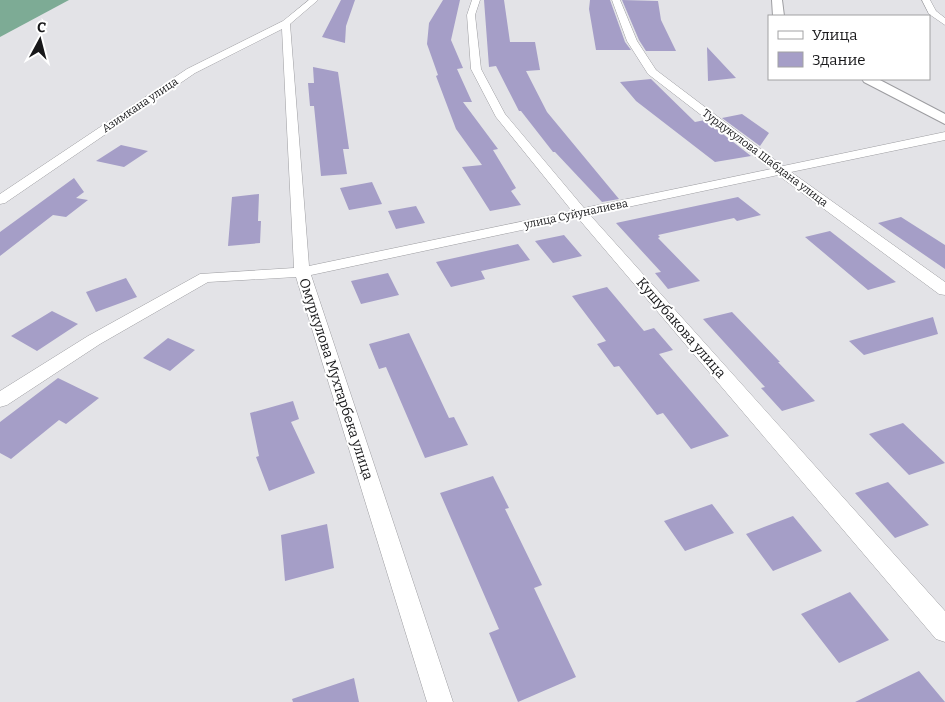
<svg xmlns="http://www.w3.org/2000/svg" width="945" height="702" font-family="Bitter,serif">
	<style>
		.forest { fill: #7dab95 }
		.building { fill: #a59ec7 }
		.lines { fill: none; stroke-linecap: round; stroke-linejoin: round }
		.minor-casing { stroke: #9d9da1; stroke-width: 1 }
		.tertiary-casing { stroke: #9d9da1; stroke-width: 2 }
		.minor { fill: #fff; fill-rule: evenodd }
		.tertiary { fill: #fff; fill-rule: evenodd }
		.labels { text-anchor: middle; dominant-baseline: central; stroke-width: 4; stroke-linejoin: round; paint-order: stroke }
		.far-street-label { font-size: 11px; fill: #171719; stroke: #fff }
		.street-label { font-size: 14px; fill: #171719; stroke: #fff }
	</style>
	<rect width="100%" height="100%" fill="#e3e3e7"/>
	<path class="forest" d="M0,0h69l-69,37z"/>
	<path class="building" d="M341,0h14l-9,26 -1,17 -23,-6z
		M443,0h17l-9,40 12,28 -6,1 15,33h-9l35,47 -5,1 23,38 -5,3 10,14 -31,6 -28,-44 20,-2 -26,-36 -20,-53 2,-1 -11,-31 2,-21z
		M484,0h20l6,42h25l5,28 -14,1 21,41 72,87 -17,3 -47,-50h-2l-32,-41h-2l-23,-45 -7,1z
		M590,0h20l15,42 6,8h-35l-7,-41z
		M622,0l36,1 3,19 15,31h-30l-7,-11z
		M707,47l29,31 -28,3z
		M313,67l25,5 11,77h-6l4,25 -26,2 -7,-70h-4l-2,-23h6z
		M651,79l44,43 10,-2 46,36 -36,6 -79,-61 -16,-19z
		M742,114l27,19 -9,13 -38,-28z
		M121,145l27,6 -24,16 -28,-6z
		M74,178l10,14 -8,6 12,2 -22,17 -13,-2 -53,41v-24z
		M372,182l10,22 -33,6 -9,-22z
		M259,194l-1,27h3l-1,22 -32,3 4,-49z
		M738,197l23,18 -24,6 -3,-3 -76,17 2,2 -2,1 42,43 -32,8 -13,-16 6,-1 -45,-49z
		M416,206l9,17 -29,6 -8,-18z
		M901,217l44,28v24l-67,-46z
		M830,231l41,32 25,19 -28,8 -63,-53z
		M564,235l18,21 -29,7 -18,-22z
		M518,244l12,16 -49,11 4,8 -34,8 -15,-25z
		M388,273l11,22 -38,9 -10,-23z
		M126,278l11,19 -41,15 -10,-20z
		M607,287l37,44 10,-3 19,22 -14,4 70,82 -38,13 -28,-36 -6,2 -38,-49 -5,1 -17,-23 9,-3 -34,-45z
		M52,311l26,13 -41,27 -26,-15z
		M732,312l48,50h-2l37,39 -33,10 -21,-23 4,-1 -62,-68z
		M933,317l5,17 -74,21 -15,-14z
		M409,333l40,85 5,-1 14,28 -43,13 -39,-91 -7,2 -10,-25z
		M168,338l27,12 -25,21 -27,-13z
		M58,378l41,20 -33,26 -7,-4 -48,39 -11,-6v-31z
		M293,401l6,18 -8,3 24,51 -46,18 -13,-34 3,-1 -9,-43z
		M903,423l42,40 -36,12 -40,-41z
		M493,476l16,32 -4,1 37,76 -8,3 42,89 -58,25 -29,-69 10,-4 -59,-136z
		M888,482l41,43 -34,13 -40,-45z
		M712,504l22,29 -49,18 -21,-30z
		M793,516l29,35 -49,20 -27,-37z
		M327,524l7,44 -49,13 -4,-46z
		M850,592l39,48 -50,23 -38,-49z
		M919,671l26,31h-90z
		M354,678l5,24h-66l-1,-3z"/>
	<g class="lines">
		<defs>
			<path id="minor" d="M309,0h9l-28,24 19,242 263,-55 -76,-94 -25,-48 -4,-54 5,-15h8l-5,15 6,54 24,45 79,94 187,-39 -123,-95 -21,-33 -15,-41h8l17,41 19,29 127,96 162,-34v8l-154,32 154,110v13l-6,-1 -161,-119 -188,40 355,396v31l-9,-3 -358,-421 -267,57 142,427h-26l-131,-425 -88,5 -108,62 -93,61 -7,2v-16l88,-55 112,-62 94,-6 -12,-239 -87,44 -190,130 -5,1v-10l187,-125 96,-48z
				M922,0h8l6,11 9,7v7l-16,-11z"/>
			<path id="tertiary" d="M772,0h10l2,16h-11z
				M862,79h16l67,35v10l-81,-42z"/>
		</defs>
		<use href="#minor" class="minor-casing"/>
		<use href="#tertiary" class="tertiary-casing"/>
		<use href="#minor" class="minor"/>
		<use href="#tertiary" class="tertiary"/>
	</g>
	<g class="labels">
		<g class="far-street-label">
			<text transform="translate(140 105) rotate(-34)">Азимкана улица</text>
			<text transform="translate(765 158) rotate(37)">Турдукулова Шабдана улица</text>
			<text transform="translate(576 214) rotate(-12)">улица Суйуналиева</text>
		</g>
		<g class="street-label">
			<text transform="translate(681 328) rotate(49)">Кушубакова улица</text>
			<text transform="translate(336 379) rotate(72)">Омуркулова Мухтарбека улица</text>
		</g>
	</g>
	<rect x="768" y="15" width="162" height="65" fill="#ffffff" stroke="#a2a2a3"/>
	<rect x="778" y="31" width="25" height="8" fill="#ffffff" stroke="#a2a2a3"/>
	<text x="812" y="40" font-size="15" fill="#171719">Улица</text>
	<rect x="778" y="52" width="25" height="15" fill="#a59ec7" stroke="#a2a2a3"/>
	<text x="812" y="65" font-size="15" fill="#171719">Здание</text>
	<g transform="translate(40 40) rotate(7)" stroke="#ffffff" stroke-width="4" paint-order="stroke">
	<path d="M0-4L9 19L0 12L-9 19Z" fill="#171719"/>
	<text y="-8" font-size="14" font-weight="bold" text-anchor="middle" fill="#171719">С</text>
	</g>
</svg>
